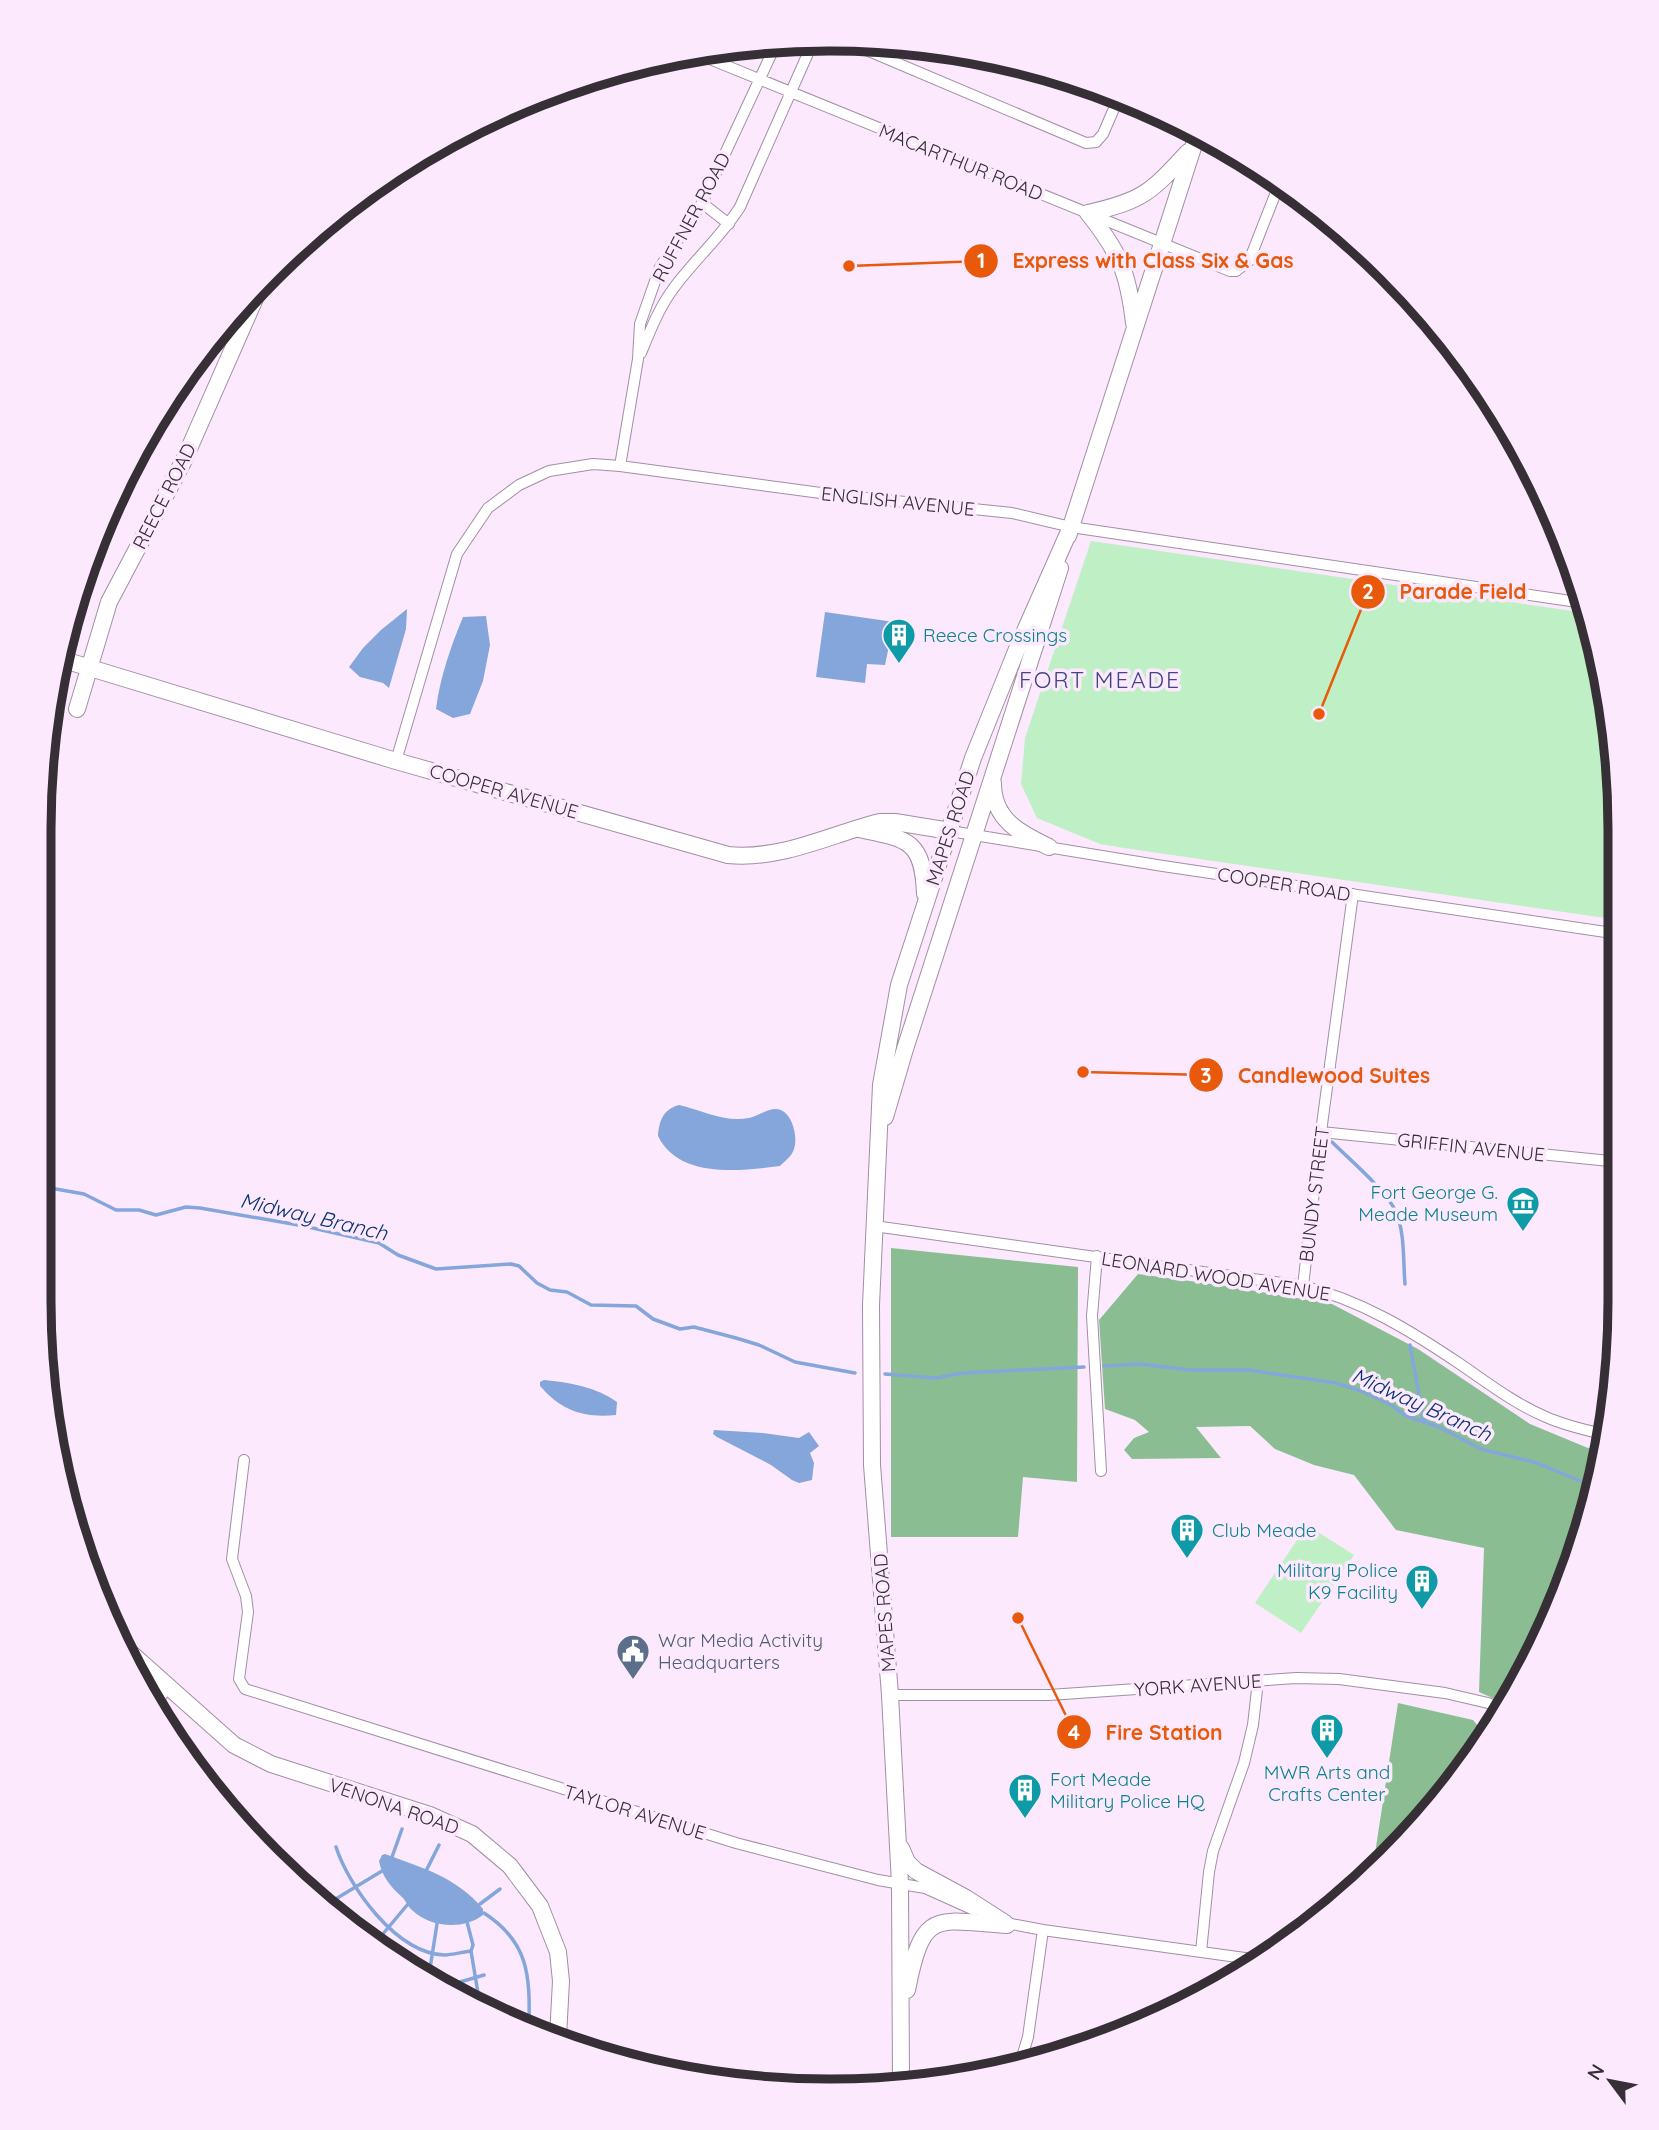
<svg xmlns="http://www.w3.org/2000/svg" width="1659" height="2130" font-family="Quicksand,sans-serif">
	<style>
		.green { fill: #bfefc5 }
		.forest { fill: #8abe92 }
		.water { fill: #85a6da }
		.lines { fill: none; stroke-linecap: round; stroke-linejoin: round }
		.stream { stroke: #85a6da; stroke-width: 3.5 }
		.street-casing { stroke: #a18fa3; stroke-width: 12 }
		.secondary-casing { stroke: #a18fa3; stroke-width: 18 }
		.street { stroke: #fff; stroke-width: 10 }
		.secondary { stroke: #fff; stroke-width: 16 }
		.labels { text-anchor: middle; dominant-baseline: central; stroke-width: 7; stroke-linejoin: round; paint-order: stroke }
		.street-label { font-size: 19px; fill: #362f36; stroke: #fce9fe }
		.culture-label { font-size: 19px; fill: #0d838f; stroke: #fce9fe; text-anchor: start }
		.service-label { font-size: 19px; fill: #4e5e75; stroke: #fce9fe; text-anchor: start }
		.water-label { font-size: 21px; font-style: italic; fill: #093470; stroke: #fce9fe }
		.quarter-label { font-size: 23px; letter-spacing: 2px; fill: #404784; stroke: #fce9fe }
		.rim { fill: none; stroke: #362f36; stroke-width: 9 }
		.leader { fill: none; stroke: #e8590c; stroke-width: 2.5 }
		.callout-dot { fill: #e8590c; stroke: #fce9fe; stroke-width: 2.5 }
		.mark-label { font-size: 21px; text-anchor: middle; font-weight: bold; fill: #fff }
		.callout-label { font-size: 21px; text-anchor: middle; font-weight: bold; fill: #e8590c; stroke: #fce9fe; stroke-width: 7; stroke-linejoin: round; paint-order: stroke }
	</style>
	<rect width="100%" height="100%" fill="#fce9fe"/>
	<path class="green" d="M1091,541l495,72 33,164v143l-495,-72 -24,-4 -63,-26 -16,-34 4,-46z
		M1307,1525l47,30 -53,78 -46,-30z"/>
	<path class="forest" d="M891,1248l187,19 -1,215 -54,-5 -5,60h-127z
		M1138,1274l82,11 112,19 86,45 112,75 58,24 18,2 -46,154 -54,100 -27,-12 5,-144 -88,-18 -42,-55 -40,-10 -39,-16 -25,-23 -54,1 25,31 -89,1 -8,-9 10,-12 15,-6 -14,-12 -30,-11 -6,-89z
		M1398,1703l75,17 15,18 -99,122 -17,13z"/>
	<path class="water" d="M407,609l-1,20 -17,59 -6,-5 -23,-6 -11,-10 14,-19 18,-18z
		M825,612l69,10 -9,43 -18,-1 -2,19 -49,-6z
		M486,616l4,29 -7,36 -13,33 -17,4 -17,-9c4,-32 15,-63 27,-92z
		M679,1105c22,5 47,18 70,13 10,-2 21,-12 32,-8 12,5 17,28 13,39 -2,7 -9,12 -14,17 -40,5 -101,13 -122,-30 1,-16 6,-27 21,-31z
		M544,1380c25,2 52,7 73,22l-1,13c-33,3 -54,-4 -76,-29v-4z
		M714,1430l49,3 36,5 10,-6 10,14 -9,7 4,10 -2,17 -13,3 -7,-3 -21,-15 -54,-28 -4,-3z
		M385,1854c37,14 72,23 98,55v6c-19,15 -53,13 -71,-5 -4,-3 -6,-9 -10,-13 -11,-10 -20,-20 -23,-36l3,-6z"/>
	<g class="lines">
		<path class="stream" d="M1332,1142c18,18 55,49 64,70 9,21 7,49 9,72
			M39,1186l45,8 32,16h23l17,5 30,-8 14,1 104,18 75,17 19,12 38,14 75,-5 8,2 18,17 13,7 17,2 24,13 45,1 17,13 27,10 14,-2 42,11 23,7 36,17 60,11
			M1410,1345l14,77
			M1104,1366l36,-2 50,6h58l88,13 25,8 30,14 15,11 33,11 42,22 56,14 58,24
			M885,1374l51,4 27,-5 121,-6
			M336,1847c13,40 60,106 108,108 8,0 18,-3 27,-4l2,-6 -6,-23
			M392,1857l10,-28
			M427,1869l12,-24
			M315,1881l13,20 -2,2
			M329,1903l53,-32
			M480,1904l20,-15
			M484,1913c45,29 46,63 45,112
			M377,1941l31,-37
			M471,1951l9,54
			M428,1981l9,-57
			M431,1983l29,-1 24,-7"/>
		<defs>
			<path id="street" d="M845,41l241,102 10,-1 7,-8 16,-37
				M695,53l535,218h6l13,-10 31,-79
				M702,203l27,21
				M641,353c9,-22 18,-45 32,-64 21,-29 48,-52 67,-82l73,-165
				M620,466l18,-107 2,-35 20,-57 42,-64 74,-159
				M396,761l61,-207 31,-46 31,-23 30,-14 44,-7 27,2 208,28 184,19 59,14 513,76
				M950,831l213,35 456,68
				M1321,1132l299,30
				M874,1226l429,60c58,14 108,45 157,78 28,19 55,40 86,53 20,9 40,13 61,18
				M1097,1256l-5,60 9,155
				M1303,1286l18,-154 32,-238
				M244,1460l-12,99 14,37 2,16 -9,67 6,10 491,154 142,37 47,8 49,22
				M890,1695h159l247,-17 43,1 106,14 43,10 15,7
				M154,1708l13,-21
				M1001,1922l42,8 216,30
				M1201,1952l8,-80 4,-21 31,-88 9,-38 5,-44
				M1019,2067l9,-30 15,-107"/>
			<path id="secondary" d="M1134,323c-6,-51 -14,-70 -46,-110 55,-12 63,-21 100,-61
				M1068,536l130,-404
				M64,660l332,101 332,94c54,5 100,-20 152,-33h15l55,9
				M77,709l32,-107 75,-142 77,-175
				M993,783c0,37 27,50 56,64
				M859,829c48,10 64,10 66,65
				M885,1117l20,-68 155,-481
				M125,1648l109,97 37,19 159,51 42,19 38,32 30,40 18,46 3,29 -3,56
				M901,1848l6,14 9,9 50,27 39,25
				M907,1990c16,-81 27,-70 100,-65
				M901,2082l-1,-198 -10,-189 -18,-230 -1,-160 10,-220 18,-100 74,-227 44,-109 54,-122"/>
		</defs>
		<use href="#street" class="street-casing"/>
		<use href="#secondary" class="secondary-casing"/>
		<use href="#street" class="street"/>
		<use href="#secondary" class="secondary"/>
	</g>
	<defs>
		<symbol id="building-pin" viewBox="-11 -11 22 30"><path d="M0 17L-7.5 6A9.5 9.5 0 1 1 7.5 6Z" fill="#0f9aa8" stroke="#fce9fe"/><path d="M-4-6H4V6H1V3H-1V6H-4ZM-2.5-4.3h1.7v1.8h-1.7ZM.8-4.3h1.7v1.8H.8ZM-2.5-1h1.7V.8h-1.7ZM.8-1h1.7V.8H.8Z" fill="#fff"/></symbol>
		<symbol id="museum-pin" viewBox="-11 -11 22 30"><path d="M0 17L-7.5 6A9.5 9.5 0 1 1 7.5 6Z" fill="#0f9aa8" stroke="#fce9fe"/><path d="M0-6L6-3V-2H-6V-3ZM-5-1h2V3h-2ZM-1-1h2V3h-2ZM3-1h2V3H3ZM-6 4H6V6H-6Z" fill="#fff"/></symbol>
		<symbol id="civic-pin" viewBox="-11 -11 22 30"><path d="M0 17L-7.5 6A9.5 9.5 0 1 1 7.5 6Z" fill="#5c6f8a" stroke="#fce9fe"/><path d="M-.6-6.5H3V-4.5H.6V-3L4-1V1h2V6H-6V1h2V-1L-.6-3ZM-1.2 2.5V6h2.4V2.5Z" fill="#fff"/></symbol>
	</defs>
	<g fill-rule="evenodd">
		<use href="#building-pin" x="880" y="616" width="38" height="52"/>
		<use href="#museum-pin" x="1504" y="1184" width="38" height="52"/>
		<use href="#building-pin" x="1168" y="1511" width="38" height="52"/>
		<use href="#building-pin" x="1403" y="1562" width="38" height="52"/>
		<use href="#civic-pin" x="614" y="1632" width="38" height="52"/>
		<use href="#building-pin" x="1308" y="1711" width="38" height="52"/>
		<use href="#building-pin" x="1006" y="1771" width="38" height="52"/>
	</g>
	<g class="labels">
		<g class="street-label">
			<text transform="translate(961 162) rotate(22)">MACARTHUR ROAD</text>
			<text transform="translate(691 217) rotate(-62)">RUFFNER ROAD</text>
			<text transform="translate(164 496) rotate(-63)">REECE ROAD</text>
			<text transform="translate(898 501) rotate(6)">ENGLISH AVENUE</text>
			<text transform="translate(504 791) rotate(16)">COOPER AVENUE</text>
			<text transform="translate(950 828) rotate(-72)">MAPES ROAD</text>
			<text transform="translate(1284 884) rotate(9)">COOPER ROAD</text>
			<text transform="translate(1471 1147) rotate(6)">GRIFFIN AVENUE</text>
			<text transform="translate(1314 1194) rotate(-83)">BUNDY STREET</text>
			<text transform="translate(1216 1276) rotate(9)">LEONARD WOOD AVENUE</text>
			<text transform="translate(884 1613) rotate(-94)">MAPES ROAD</text>
			<text transform="translate(1198 1685) rotate(-4)">YORK AVENUE</text>
			<text transform="translate(394 1806) rotate(19)">VENONA ROAD</text>
			<text transform="translate(635 1812) rotate(17)">TAYLOR AVENUE</text>
		</g>
		<g class="culture-label">
			<text x="923" y="635">Reece Crossings</text>
			<text x="1498" y="1192" text-anchor="end">Fort George G.<tspan x="1498" dy="22">Meade Museum</tspan></text>
			<text x="1212" y="1530">Club Meade</text>
			<text x="1398" y="1570" text-anchor="end">Military Police<tspan x="1398" dy="22">K9 Facility</tspan></text>
			<text x="1327" y="1772" text-anchor="middle">MWR Arts and<tspan x="1327" dy="22">Crafts Center</tspan></text>
			<text x="1050" y="1779">Fort Meade<tspan x="1050" dy="22">Military Police HQ</tspan></text>
		</g>
		<g class="service-label">
			<text x="658" y="1640">War Media Activity<tspan x="658" dy="22">Headquarters</tspan></text>
		</g>
		<g class="water-label">
			<text transform="translate(314 1216) rotate(13)">Midway Branch</text>
			<text transform="translate(1422 1404) rotate(24)">Midway Branch</text>
		</g>
		<g class="quarter-label">
			<text x="1100" y="679">FORT MEADE</text>
		</g>
	</g>
	<path d="M0 0H1659V2130H0ZM829 51H830A778 778 0 0 1 1608 829V1301A778 778 0 0 1 830 2079H829A778 778 0 0 1 51 1301V829A778 778 0 0 1 829 51Z" fill="#fce9fe" fill-rule="evenodd"/>
	<path class="rim" d="M829 51H830A778 778 0 0 1 1608 829V1301A778 778 0 0 1 830 2079H829A778 778 0 0 1 51 1301V829A778 778 0 0 1 829 51Z"/>
	<path class="leader" d="M849 266L981 261M1319 714L1368 592M1083 1072L1206 1075M1018 1618L1074 1732"/>
	<g class="callout-dot">
		<circle cx="849" cy="266" r="7"/>
		<circle cx="1319" cy="714" r="7"/>
		<circle cx="1083" cy="1072" r="7"/>
		<circle cx="1018" cy="1618" r="7"/>
		<circle cx="981" cy="261" r="18"/>
		<circle cx="1368" cy="592" r="18"/>
		<circle cx="1206" cy="1075" r="18"/>
		<circle cx="1074" cy="1732" r="18"/>
	</g>
	<g class="mark-label">
		<text x="981" y="268">1</text>
		<text x="1368" y="599">2</text>
		<text x="1206" y="1083">3</text>
		<text x="1074" y="1740">4</text>
	</g>
	<g class="callout-label">
		<text x="1153" y="268">Express with Class Six &amp; Gas</text>
		<text x="1463" y="599">Parade Field</text>
		<text x="1334" y="1083">Candlewood Suites</text>
		<text x="1164" y="1740">Fire Station</text>
	</g>
	<g transform="translate(1610 2081) rotate(302)" stroke="#fce9fe" stroke-width="5" paint-order="stroke">
	<path d="M0-5L12 26L0 18L-12 26Z" fill="#362f36"/>
	<text y="-10" font-size="19" font-weight="bold" text-anchor="middle" fill="#362f36">N</text>
	</g>
</svg>
